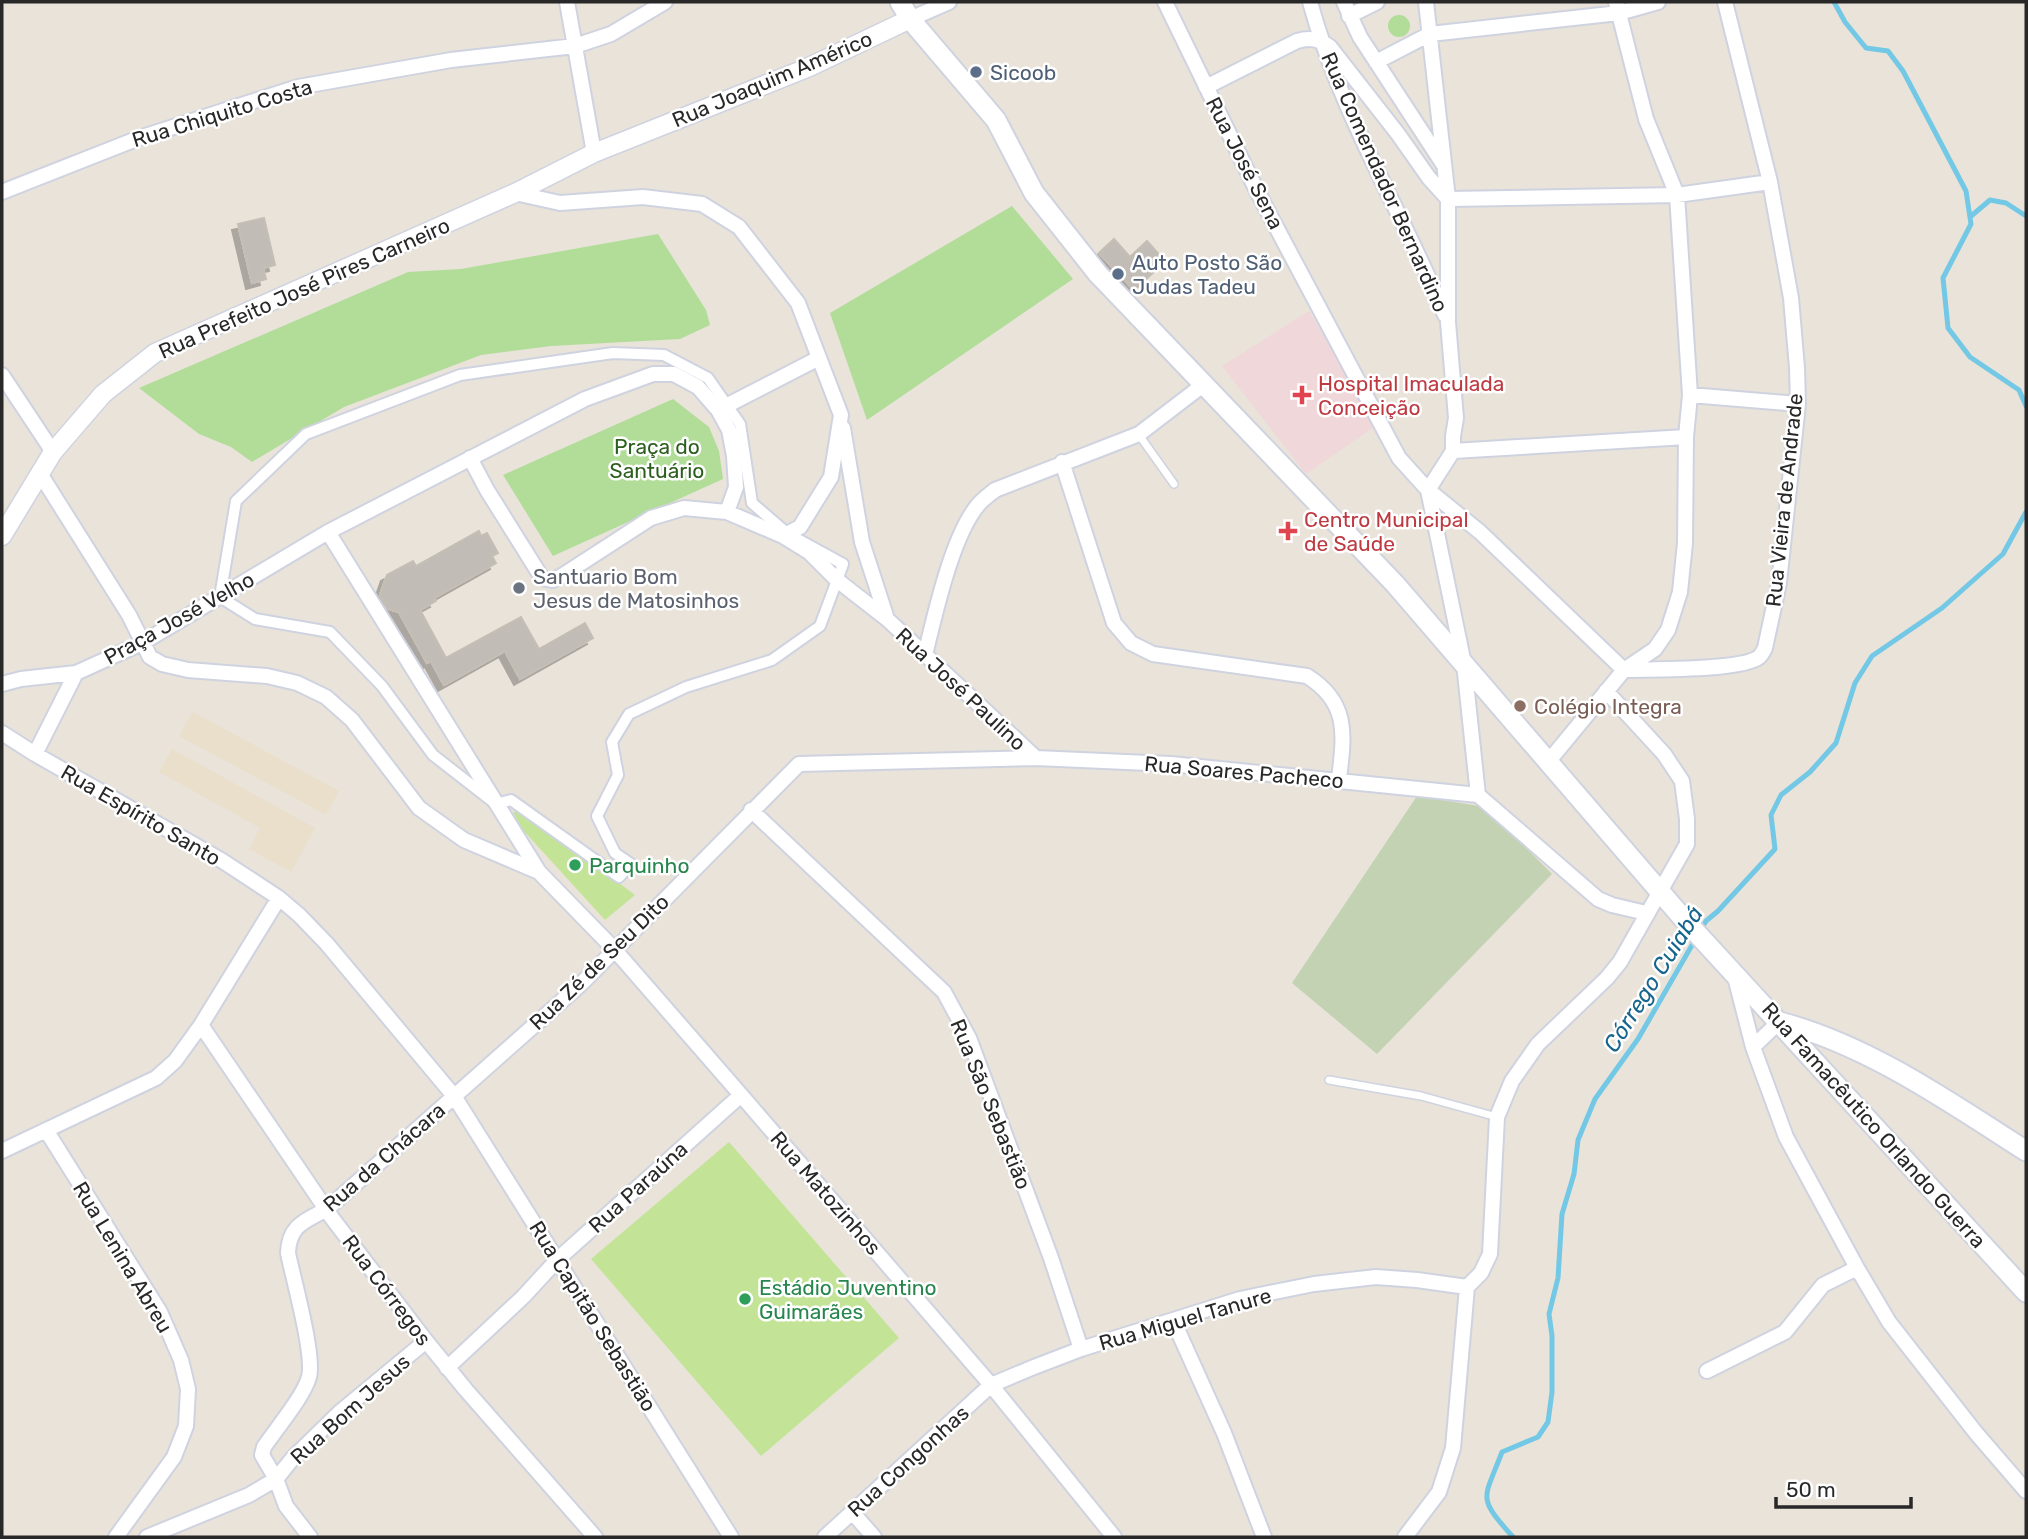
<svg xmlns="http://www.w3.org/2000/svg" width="2028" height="1539" font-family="Rubik,sans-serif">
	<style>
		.education { fill: #eadfca }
		.medical { fill: #f0d7d9 }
		.green { fill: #b1dd99 }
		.cemetery { fill: #c2d2b2 }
		.pitch { fill: #c3e496 }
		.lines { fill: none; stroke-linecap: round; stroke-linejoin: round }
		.stream { stroke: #73c8e5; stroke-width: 5 }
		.building { fill: #c2bcb7; stroke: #c4beb4; stroke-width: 2; filter: url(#shadow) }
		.service-casing { stroke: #cfd3e0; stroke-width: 10 }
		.pedestrian-casing { stroke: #cfd3e0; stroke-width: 14 }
		.minor-casing { stroke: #cfd3e0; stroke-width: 18 }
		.tertiary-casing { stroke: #cfd3e0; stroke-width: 21 }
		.secondary-casing { stroke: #cfd3e0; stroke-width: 23 }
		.service { stroke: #fff; stroke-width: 7 }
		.pedestrian { stroke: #fff; stroke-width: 10 }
		.minor { stroke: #fff; stroke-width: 14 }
		.tertiary { stroke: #fff; stroke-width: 18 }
		.secondary { stroke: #fff; stroke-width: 19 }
		.service-dot { fill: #5c6f8a; stroke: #fff; stroke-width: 2.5 }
		.health-dot { fill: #e0444e; stroke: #fff; stroke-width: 2.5 }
		.worship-dot { fill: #6b7280; stroke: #fff; stroke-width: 2.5 }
		.education-dot { fill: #8d6e63; stroke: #fff; stroke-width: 2.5 }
		.leisure-dot { fill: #2e9e5b; stroke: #fff; stroke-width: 2.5 }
		.labels { text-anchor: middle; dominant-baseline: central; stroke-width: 5; stroke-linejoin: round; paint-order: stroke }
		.service-label { font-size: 21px; fill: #4e5e75; stroke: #fff; text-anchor: start }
		.street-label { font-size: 21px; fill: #282828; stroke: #fff }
		.health-label { font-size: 21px; fill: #be3a42; stroke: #fff; text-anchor: start }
		.park-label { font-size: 21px; fill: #2c5f1e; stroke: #fff }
		.worship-label { font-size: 21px; fill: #5b616d; stroke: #fff; text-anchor: start }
		.education-label { font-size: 21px; fill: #785e54; stroke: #fff; text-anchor: start }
		.leisure-label { font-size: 21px; fill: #27864d; stroke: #fff; text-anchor: start }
		.water-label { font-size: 23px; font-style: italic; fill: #16658e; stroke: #fff }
	</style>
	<defs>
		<filter id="shadow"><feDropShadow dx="-6" dy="6" stdDeviation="0" flood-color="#0004"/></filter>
	</defs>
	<rect width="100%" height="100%" fill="#e9e3da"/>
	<path class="education" d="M193,712l146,79 -13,24 -147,-79z
		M172,749l143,79 -24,44 -42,-23 11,-21 -101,-56z"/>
	<path class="medical" d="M1309,311l68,114 -71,49 -84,-108z"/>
	<path class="green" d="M1388 26a11 11 0 1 1 22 0a11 11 0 1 1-22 0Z
		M1012,206l61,73 -206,141 -37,-107z
		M658,234l48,76 4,15 -30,14 -129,7 -70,9 -137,52 -92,55 -21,-15 -32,-13 -60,-46 269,-116 53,-3z
		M673,399l36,28 10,24 4,28 -170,77 -50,-81z"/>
	<path class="cemetery" d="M1417,796l68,11 67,67 -175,180 -85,-71z"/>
	<path class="pitch" d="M513,812h11l111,83 -30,25 -83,-91z
		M729,1142l170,196 -138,118 -170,-197z"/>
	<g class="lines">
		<path class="stream" d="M1834,2l11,20 21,26 22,3 15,20 63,120 5,33 -28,54 5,50 22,29 49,33 7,16
			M1970,217l20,-17 16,3 20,13
			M1700,931l6,-10 12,-10 57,-62 -4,-34 10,-20 29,-23 26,-29 19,-60 17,-27 70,-48 61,-54 23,-42
			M1513,1537c-37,-41 -29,-37 -11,-85l36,-15 10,-15 4,-30v-56l-3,-22 9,-36 4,-64 12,-40 4,-34 17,-41 43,-60 57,-99"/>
	</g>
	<path class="building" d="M264,218l11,47 -12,3 3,11 -14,4 -14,-59z
		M1114,239l16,18 17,-16 18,20 -31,29 -35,-37z
		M479,531l2,5 6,-3 11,20 -6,3 4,7 -62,35 2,3 -16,9 26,48 75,-41 18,32 46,-26 8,15 -73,41 -15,-28 -61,34 -13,-24 -4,2 -28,-51 -11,-3 -8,-14 7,-20 26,-14 3,5z"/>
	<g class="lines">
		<defs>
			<path id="service" d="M1139,435l35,49
				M1329,1080l92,16 76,21"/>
			<path id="pedestrian" d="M613,353l51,2 44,23 32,46 12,79 36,31 55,30 -23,62 -48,34 -86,27 -57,27 -17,28 6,33 -21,41 18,37 16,11 -12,13 -108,-77 -15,4 -63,-49 -51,-69 -52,-54 -75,-13 -35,-22 16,-96 70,-67 154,-59z"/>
			<path id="minor" d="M567,2l27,151
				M1165,2l92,189 142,267 29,32 52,42 144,138c25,-1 118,1 135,-13 2,-1 5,-7 6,-9l14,-65 19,-179 -1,-36 -6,-70 -21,-116 -45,-180
				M1310,2c30,110 91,208 135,313
				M1344,2l16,35 83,127
				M1426,2l22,197v123l8,96 -3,18v15l-25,39 36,174 14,131
				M1349,16l28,-14
				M910,19l39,-17
				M1376,62l54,-28 189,-21 39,-11
				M1206,87l91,-46c13,-4 22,-2 33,6l68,87 31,44 19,21 229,-4 93,-13
				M2,192l137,-54 159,-51 153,-27 124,-14 36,-12 54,-32
				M515,193l45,10 83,-6 59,7 37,23 59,76 43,112 -10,62 -31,50 -17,9
				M2,375l51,77
				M1690,395l108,9
				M718,410l101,-52
				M843,428l19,114 25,77 149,139
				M1453,451l233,-14
				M470,458l17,32 55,88 10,2 8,-3 91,-59 33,-10 43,4 56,24 26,16 28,28 50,39
				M1062,462l52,161 17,20 22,11 154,22c43,27 37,60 32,103
				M39,472l90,143 21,42 12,7 26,6 79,6 30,7 29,14 26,23 67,88 45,32 75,32 75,77 127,146 250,290 123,152
				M328,532l211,340
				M925,655c10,-41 27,-119 53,-150 5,-6 11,-10 17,-15l144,-56 64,-49
				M2,684l19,-5 55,-6 66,-30 186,-111 257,-133 68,-25h21l24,13 20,23 11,20 5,26 2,31 -9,25
				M2,733l33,21 186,106 58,38 20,17 28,29 127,152 277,441
				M35,754l41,-81
				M1548,762l76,-92 31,-21 13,-19 12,-38 5,-49 1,-106 4,-42 -13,-200 -31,-76 -30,-117
				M751,810l193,182 25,46 82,220 30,91
				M1735,977l18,70 33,90 71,131 32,54 87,111 50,58
				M201,1025l131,193 94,123 40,49 129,147
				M1753,1047l26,-25
				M46,1130l114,182 21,48 7,29 -2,37 -12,31 -58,80
				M2,1151l154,-73 19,-17 26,-36 78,-127
				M1173,1320l51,113 40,104
				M447,1368l76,-71 35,-38 183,-164
				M1707,1371l78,-39 38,-47 34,-17
				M852,1512l22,25
				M147,1537l102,-42 27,-16 17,-21 46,-45 87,-72
				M310,1537l-24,-31 -10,-27 -14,-24 2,-8c12,-18 40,-51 45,-70 6,-21 -16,-99 -21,-124 1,-28 17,-32 39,-44l255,-226 217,-219 237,-6 135,6 307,31 120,104 14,6 34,8
				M825,1537l166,-152 43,-18 47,-18 159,-50 74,-15 62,-7 41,3 50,7
				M1405,1537l34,-45 14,-44 14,-161 14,-14 9,-19 7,-137 15,-36 26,-37 69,-66 13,-16 67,-118v-25l-5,-38 -18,-27 -58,-63"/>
			<path id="tertiary" d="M2,536l51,-84 50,-58 52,-41 360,-160 79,-40 213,-85 103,-49"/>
			<path id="secondary" d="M900,2l10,17 86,101 38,73 64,81 297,310 286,332 345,376
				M1780,1022c90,24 169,80 246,129"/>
		</defs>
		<use href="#service" class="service-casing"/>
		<use href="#pedestrian" class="pedestrian-casing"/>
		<use href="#minor" class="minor-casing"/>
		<use href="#tertiary" class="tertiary-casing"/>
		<use href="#secondary" class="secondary-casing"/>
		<use href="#service" class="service"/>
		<use href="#pedestrian" class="pedestrian"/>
		<use href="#minor" class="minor"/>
		<use href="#tertiary" class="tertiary"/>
		<use href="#secondary" class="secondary"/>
	</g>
	<g class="service-dot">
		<circle cx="976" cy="72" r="7"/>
		<circle cx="1118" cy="274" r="7"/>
	</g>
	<g class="health-dot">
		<path d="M1298.5 384.5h7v7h7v7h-7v7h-7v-7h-7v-7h7z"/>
		<path d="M1284.5 520.5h7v7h7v7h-7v7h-7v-7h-7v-7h7z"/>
	</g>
	<circle class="worship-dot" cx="519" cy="588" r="7"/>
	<circle class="education-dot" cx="1520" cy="706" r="7"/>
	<g class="leisure-dot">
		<circle cx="575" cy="865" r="7"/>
		<circle cx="745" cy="1299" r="7"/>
	</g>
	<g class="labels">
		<g class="service-label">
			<text x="990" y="72">Sicoob</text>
			<text x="1132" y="262">Auto Posto São<tspan x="1132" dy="24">Judas Tadeu</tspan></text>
		</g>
		<g class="street-label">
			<text transform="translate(772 79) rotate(-23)">Rua Joaquim Américo</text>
			<text transform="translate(222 113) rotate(-17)">Rua Chiquito Costa</text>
			<text transform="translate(1245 163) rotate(63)">Rua José Sena</text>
			<text transform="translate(1385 182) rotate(66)">Rua Comendador Bernardino</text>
			<text transform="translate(304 288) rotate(-24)">Rua Prefeito José Pires Carneiro</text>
			<text transform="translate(1784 500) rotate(-84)">Rua Vieira de Andrade</text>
			<text transform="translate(179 618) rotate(-29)">Praça José Velho</text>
			<text transform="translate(961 689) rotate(43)">Rua José Paulino</text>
			<text transform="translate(1244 772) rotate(5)">Rua Soares Pacheco</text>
			<text transform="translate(141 815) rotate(30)">Rua Espírito Santo</text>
			<text transform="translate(599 962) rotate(-44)">Rua Zé de Seu Dito</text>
			<text transform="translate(991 1104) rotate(68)">Rua São Sebastião</text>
			<text transform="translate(1874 1125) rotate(48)">Rua Famacêutico Orlando Guerra</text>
			<text transform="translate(384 1157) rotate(-41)">Rua da Chácara</text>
			<text transform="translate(638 1187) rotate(-42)">Rua Paraúna</text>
			<text transform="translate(826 1193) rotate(49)">Rua Matozinhos</text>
			<text transform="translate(123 1257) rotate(59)">Rua Lenina Abreu</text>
			<text transform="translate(387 1290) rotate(53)">Rua Córregos</text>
			<text transform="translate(593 1316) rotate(58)">Rua Capitão Sebastião</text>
			<text transform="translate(1185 1319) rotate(-16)">Rua Miguel Tanure</text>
			<text transform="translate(350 1409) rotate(-42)">Rua Bom Jesus</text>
			<text transform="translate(908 1461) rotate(-42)">Rua Congonhas</text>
		</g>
		<g class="health-label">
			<text x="1318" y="383">Hospital Imaculada<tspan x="1318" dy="24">Conceição</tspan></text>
			<text x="1304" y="519">Centro Municipal<tspan x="1304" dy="24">de Saúde</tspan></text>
		</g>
		<g class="park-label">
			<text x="657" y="446">Praça do<tspan x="657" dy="24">Santuário</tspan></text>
		</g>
		<g class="worship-label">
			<text x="533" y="576">Santuario Bom<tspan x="533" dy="24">Jesus de Matosinhos</tspan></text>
		</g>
		<g class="education-label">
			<text x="1534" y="706">Colégio Integra</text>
		</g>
		<g class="leisure-label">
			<text x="589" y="865">Parquinho</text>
			<text x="759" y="1287">Estádio Juventino<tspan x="759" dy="24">Guimarães</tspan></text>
		</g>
		<g class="water-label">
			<text transform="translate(1653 979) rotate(-58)">Córrego Cuiabá</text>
		</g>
	</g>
	<rect width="2028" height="1539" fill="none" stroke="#282828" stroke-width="7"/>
	<path d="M1776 1497v10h135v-10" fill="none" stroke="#282828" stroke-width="3.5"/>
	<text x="1786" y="1497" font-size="21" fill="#282828" stroke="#ffffff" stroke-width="5" paint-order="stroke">50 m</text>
</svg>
